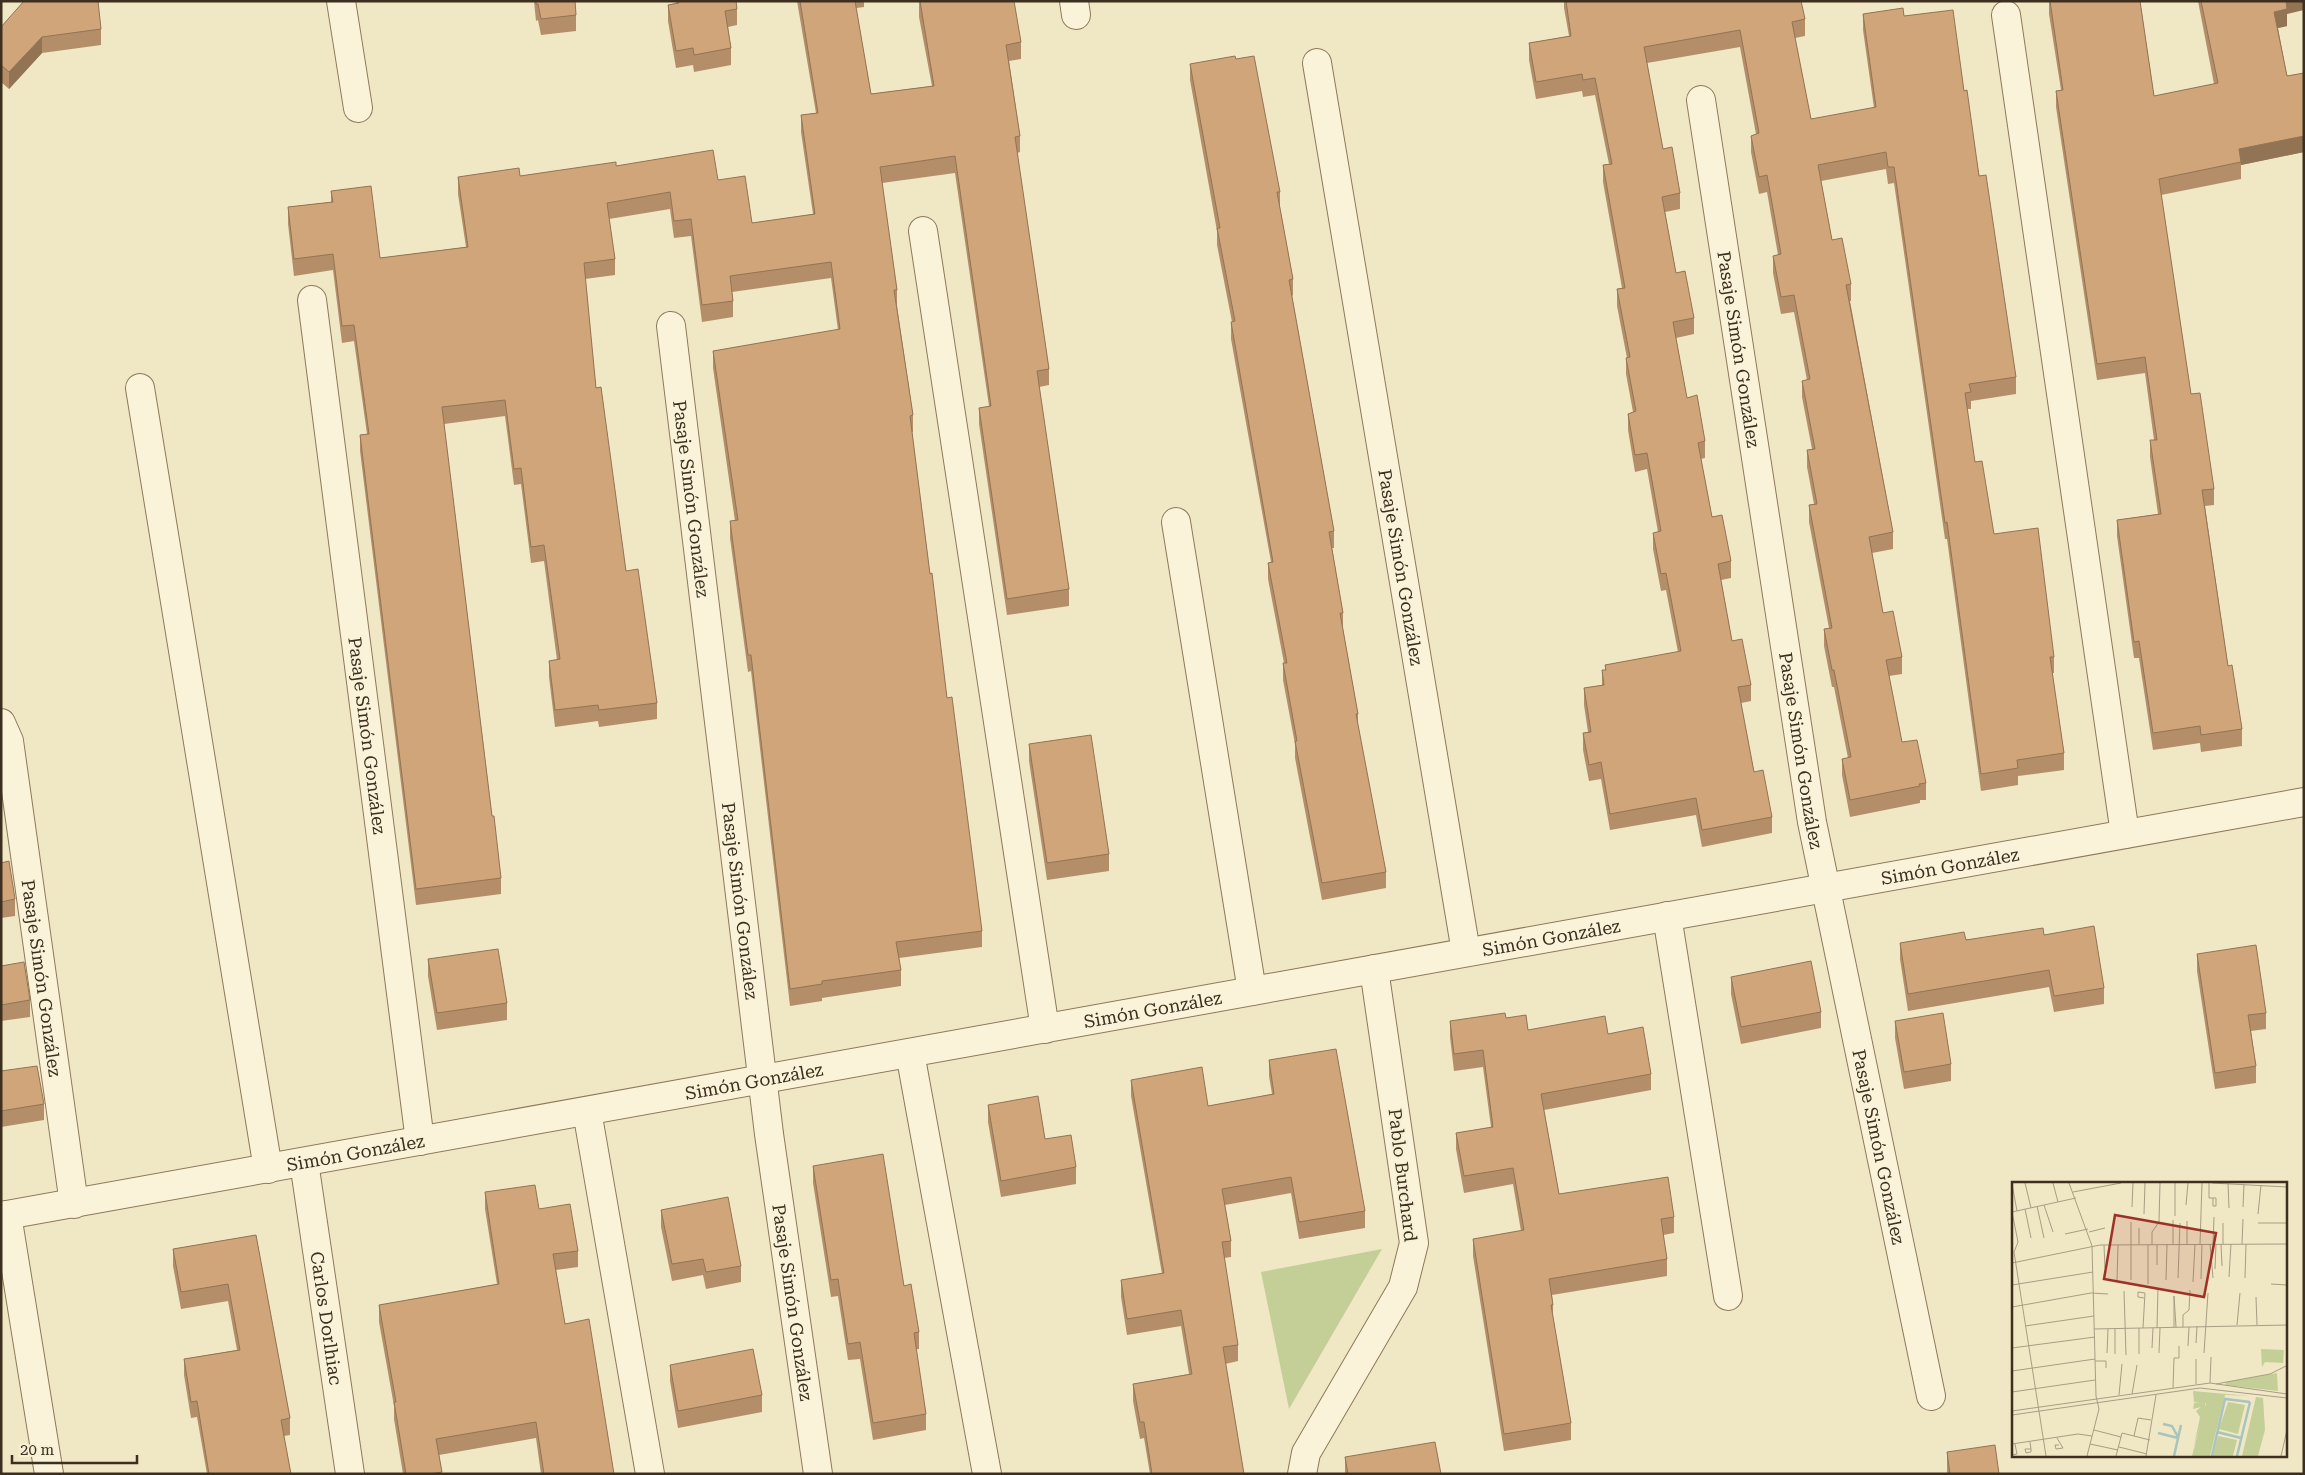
<svg xmlns="http://www.w3.org/2000/svg" width="2305" height="1475" font-family="'Roboto Serif',serif">
	<style>
		.green { fill: #c4cf98 }
		.lines { fill: none; stroke-linecap: round; stroke-linejoin: round }
		.minor-casing { stroke: #8d795a; stroke-width: 30 }
		.minor { stroke: #faf3d9; stroke-width: 28 }
		.wall { fill: #b38e69 }
		.shaded-wall { fill: #927455 }
		.building { fill: #d0a57a; stroke: #927455 }
		.labels { text-anchor: middle; dominant-baseline: central; stroke-width: 4; stroke-linejoin: round; paint-order: stroke }
		.street-label { font-size: 18px; fill: #3c2f1f; stroke: #f7f0d5 }
		.inset-river { fill: none; stroke: #a7c4be; stroke-width: 2.5 }
		.inset-road { fill: none; stroke: #a89d83; stroke-width: 1 }
		.view { fill: #9e3127; fill-opacity: 0.15; stroke: #9e3127; stroke-width: 2.5 }
		.inset-edge { fill: none; stroke: #3c2f1f; stroke-width: 2.5 }
	</style>
	<rect width="100%" height="100%" fill="#f0e7c5"/>
	<path class="green" d="M1382,1249l-93,160 -28,-137z"/>
	<g class="lines">
		<defs>
			<g id="minor">
				<path d="M341,1l17,107"/>
				<path d="M1074,1l2,14"/>
				<path d="M2006,15l119,819"/>
				<path id="s1" d="M1317,63l149,889"/>
				<path id="s2" d="M1701,100l111,722 119,574"/>
				<path d="M923,231l122,798"/>
				<path id="s3" d="M312,300l108,841"/>
				<path id="s4" d="M671,326l98,808 49,340"/>
				<path d="M140,388l128,781"/>
				<path d="M1176,522l76,469"/>
				<path id="s5" d="M1,723l8,18 65,463"/>
				<path d="M1667,916l61,380"/>
				<path d="M910,1053l77,421"/>
				<path d="M587,1111l63,363"/>
				<path id="s6" d="M304,1162l46,312"/>
				<path d="M7,1215l42,259"/>
				<path id="s7" d="M1,1216l2303,-414"/>
				<path d="M1302,1474l4,-21 97,-166 11,-44 -40,-274"/>
			</g>
		</defs>
		<use href="#minor" class="minor-casing"/>
		<use href="#minor" class="minor"/>
	</g>
	<path class="wall" d="M534,1h41l1,14v16l-35,4 -3,-15 -2,1z
		M676,1h60l1,8v16l-9,2 3,21v17l-37,7 -1,-7 -17,3 -8,-47v-16l8,-2z
		M797,1h67v6l-8,1 15,86 61,-8 -13,-69v-16l102,41v17l-12,2 11,75v16l-3,1 32,216v16l-10,2 30,202v17l-62,9 -28,-191v-16l10,-2 -34,-233 -73,10 15,107v16l16,109v17h-1l18,142 17,124 35,233v16l-83,11 2,12v16l-79,12v3l-32,5 -39,-335 -3,1 -18,-134v-17h5l-22,-153v-17l125,-21 -7,-52 -99,14 1,9v16l-31,5 -11,-86 -17,2 -4,-29 -61,10 6,40v16l-30,4 11,109 30,183 31,132v16l-58,8 -1,-6 -43,6 -6,-50v-16l8,-1 -13,-99 -13,2 -10,-79 -7,1 -9,-69 -61,8 48,392 9,62v16l-85,11 -56,-454v-16l7,-1 -13,-93 -12,2 -9,-73 -39,6 -6,-52v-17l43,-5v-11l49,67 86,-11 -8,-53v-17l62,-1 96,-10 102,14 34,43 61,-9 -12,-82v-17l15,-2z
		M1564,1h237l4,18v17l-10,2 16,81 63,-11 -11,-78v-16l41,2 60,75 52,286v17l-45,7v8h-4l8,53 19,72 60,123v16h-2l12,80v17l-46,6v9l-37,6 -34,-252h-2l-51,-356 -6,1 -2,-15 -65,12 11,59 19,44v17h-1l43,231v17l-21,4 11,60 19,44v17l-13,2 13,66 24,41v17h-6v3l-70,14 -8,-42v-16l6,-1 -14,-71h-2l-8,-41v-17l5,-1 -20,-106v-17l5,-1 -7,-37v-17l5,-1 -10,-52v-16l5,-1 -13,-68 -13,2 -8,-41v-17l5,-1 -11,-63 -8,2 -8,-42v-16l5,-2 -16,-87 -93,16 16,86 17,44v16l-15,3 11,61 18,45v16l-18,4 11,60 18,43v17l-4,1 11,58 19,44v17l-10,2 11,61 19,44v16l-10,2 13,69 18,45v16l-70,14 -6,-32 -86,15 -9,-51 -12,2 -6,-31v-17l5,-1 -4,-27v-17l18,-3v-15h3v-5l73,-13 -12,-62 -5,1 -8,-42v-16l5,-1 -11,-63 -12,3 -7,-42v-16l5,-2 -7,-38v-16h1l-10,-52v-17l5,-1 -19,-106v-17l6,-1 -14,-69 -12,2 -1,-6 -46,8 -7,-39v-17l40,-7 -5,-28z
		M2049,1h91l14,95 60,-12 -16,-83h106l-17,13v12l-9,2 9,48 17,-3v79l-63,13v14l-80,16 30,199 23,95v16l-9,1 23,160 14,63v17l-41,6 -1,-9 -47,7 -14,-92h-5l-17,-122v-16l41,-6 -8,-57v-17h4l-9,-67 -48,7 -41,-273v-16l5,-1 -12,-76z
		M1,27l100,2v16l-59,8 -33,36 -8,-7z
		M1236,59l44,133v16l13,71v16l-1,1 42,235v17h-2l11,65v16l15,85v13l28,145v16l-64,12 -27,-142v-14l-12,-64v-17h1l-16,-84v-16l3,-1 -40,-223v-17h1l-15,-77v-14l-27,-151v-16z
		M1029,744l80,110v17l-62,9 -18,-119z
		M1,863l14,36v17l-14,2z
		M2044,935l60,53v16l-50,8 -5,-25 -141,24 -8,-52v-16z
		M2197,954l69,59v16l-15,2 5,35v17l-41,6 -18,-118z
		M428,959l79,44v17l-70,10 -9,-54z
		M1,966l29,34v17l-29,4z
		M1731,977l90,35v16l-80,16 -10,-50z
		M1506,1018l22,12 80,4 43,40v16l-107,20 15,84 115,23v16l-11,2 4,24v17l-115,19 1,10v12l18,106v17l-67,11 -31,-195v-17l48,-8 -8,-47 -49,9 -8,-44v-16l35,-6 -8,-60 -29,4 -4,-34v-16z
		M1895,1021l56,43v17l-47,8 -9,-51z
		M1269,1060l96,151v17l-66,11 -8,-46 -66,12 6,36v16l-7,1 14,87v16l-13,3 19,110h-94l-6,-36 -4,1 -7,-38v-17l56,-10 -8,-48 -54,9 -6,-38v-17l41,-6 -31,-178v-16l77,26 64,-12 -3,-18z
		M1,1071l43,33v16l-43,7z
		M988,1105l57,34 31,28v17l-75,13 -13,-75z
		M813,1166l91,120 15,46v17h-3l10,65v16l-53,10 -13,-81 -12,1 -10,-64 -7,1 -18,-114z
		M485,1192l54,17 39,42v16l-22,3 9,54 49,150h-73l-5,-36 -97,17 3,19h-39l-9,-55v-13l-15,-84v-17l118,-21 -12,-75z
		M661,1210l80,56v16l-35,7 -3,-14 -31,6 -11,-54z
		M256,1235l34,183v17l-6,1 7,38h-84l-10,-57 -6,1 -7,-43v-16l53,-9 -9,-49 -47,8 -8,-43v-17z
		M670,1365l92,30v17l-84,16 -8,-47z
		M1947,1452l52,22h-52z
		M1345,1457l96,17h-96z"/>
	<path class="shaded-wall" d="M2285,1h19v9l-17,4v12l-13,3v-17z
		M42,37v16l-33,36v-17z
		M2304,136v16l-63,13 -2,-16z"/>
	<path class="building" d="M24,1h74l3,28 -59,8 -33,35 -8,-7v-38z
		M536,1h39l1,14 -35,4 -3,-15h-2z
		M679,1h57l1,8 -12,2 6,37 -37,7 -1,-7 -17,3 -8,-46 11,-2z
		M800,1h55l16,93 63,-8 -14,-85h94l7,41 -15,3 14,91 -5,1 34,232 -12,2 32,218 -62,10 -28,-191 12,-2 -36,-250 -75,11 17,123h-3l19,125 -3,1 20,158 2,-1 15,125 5,-1 30,234 -86,11 5,28 -79,11v3l-32,5 -39,-334h-3l-18,-134 8,-1 -25,-169 127,-22 -9,-67 -101,14 3,25 -31,4 -11,-86 -17,2 -4,-29 -63,11 8,56 -31,4 12,125 5,-1 25,184 12,-2 19,134 -58,7 -1,-5 -43,5 -6,-49 11,-2 -16,-114 -13,2 -10,-79 -7,1 -9,-69 -63,7 50,409h2l7,62 -85,11 -56,-454 9,-1 -15,-109 -12,1 -9,-72 -39,5 -6,-52 45,-5 -2,-11 40,-5 9,72 88,-11 -10,-70 61,-9 1,8 96,-14v4l97,-16 5,30 27,-4 7,47 63,-9 -14,-99 17,-2z
		M1566,1h235l4,18 -13,3 19,97 65,-12 -13,-93 40,-6 1,8 49,-6 11,81 3,-1 12,86 7,-1 30,202 -47,7 2,8 -6,1 10,69 7,-1 12,73 44,-6 16,129h-4l14,96 -47,7 1,8 -37,6 -34,-252 -2,1 -51,-356h-6l-2,-15 -68,13 14,75 10,-2 9,46 -5,1 47,247 -24,5 14,76 10,-2 9,46 -16,3 16,82 15,-2 9,43 -7,1 1,2 -70,14 -8,-41 9,-2 -17,-87h-2l-8,-41 8,-1 -23,-123 8,-1 -10,-54 8,-1 -13,-68 8,-2 -16,-84 -13,2 -8,-41 8,-2 -14,-79 -8,2 -8,-41 8,-3 -19,-103 -96,17 19,102 9,-2 8,46 -18,4 14,76 9,-2 9,47 -21,4 14,76 10,-3 8,46 -7,2 14,74 10,-2 9,46 -13,3 14,77 10,-2 9,46 -13,2 16,85 9,-2 9,47 -70,13 -6,-32 -86,16 -9,-52 -12,3 -6,-32 8,-1 -7,-44 20,-3 -2,-15h4l-1,-5 76,-14 -15,-78 -5,1 -8,-41 8,-2 -14,-78 -12,2 -7,-41 8,-3 -10,-53 4,-1 -13,-68 8,-1 -22,-123 9,-1 -17,-86 -12,2 -1,-6 -46,8 -7,-39 42,-7z
		M2050,1h90l14,95 64,-13 -17,-82h85l1,8 -13,3 13,64 17,-3v63l-65,13 2,13 -82,17 32,215 9,-1 14,96 -12,1 26,176 4,-1 10,64 -41,6 -1,-9 -47,7 -14,-92 -5,1 -17,-122 44,-6 -11,-74h7l-12,-83 -48,7 -41,-273 7,-1z
		M1235,56l1,3 18,-3 26,136h-3l16,87 -4,1 45,251 -5,1 14,81h-3l18,101h-2l30,158 -64,11 -27,-142h2l-14,-78h4l-19,-100 5,-1 -42,-240 4,-1 -18,-93h3l-30,-164z
		M1091,735l18,119 -62,9 -18,-119z
		M9,861l6,38 -14,3v-39z
		M2094,926l10,62 -50,8 -5,-26 -141,24 -8,-51 64,-11 2,8 77,-12 1,7z
		M2256,945l10,68 -18,2 8,51 -41,7 -18,-119z
		M498,949l9,54 -70,10 -9,-54z
		M1811,961l10,51 -80,15 -10,-50z
		M24,962l6,38 -29,5v-39z
		M1505,1013l1,5 20,-3 2,15 77,-14 3,18 35,-7 8,47 -110,20 18,100 109,-17 6,40 -13,2 6,40 -118,20 4,26h-2l20,118 -67,11 -31,-195 51,-9 -11,-62 -49,8 -8,-43 37,-6 -10,-77 -29,4 -4,-33z
		M1943,1013l8,51 -47,8 -9,-51z
		M1336,1049l29,162 -66,11 -8,-45 -69,12 9,52 -9,1 16,103 -15,2 21,127h-92l-8,-52h-4l-7,-38 59,-10 -11,-64 -54,9 -6,-39 43,-7 -33,-193 71,-13 6,39 66,-12 -5,-34z
		M37,1066l7,38 -43,7v-40z
		M1038,1096l7,43 26,-4 5,32 -75,14 -13,-76z
		M883,1154l21,132 7,-2 8,48 -5,1 12,81 -53,9 -13,-81 -12,2 -10,-65 -7,1 -18,-114z
		M535,1185l4,24 31,-5 8,47 -25,3 12,70 24,-5 25,155h-70l-8,-52 -100,17 6,33 -13,2h-23l-12,-72h2l-17,-97 120,-21 -14,-92z
		M728,1197l13,69 -35,6 -3,-13 -31,5 -11,-54z
		M256,1235l34,183 -9,2 10,54h-82l-12,-73 -6,1 -7,-43 56,-9 -12,-66 -47,8 -8,-43z
		M753,1349l9,46 -84,16 -8,-46z
		M1435,1442l6,32h-93l-3,-17z
		M1995,1445l4,29h-49l-3,-22z"/>
	<g class="labels">
		<g class="street-label">
			<text stroke="none"><textPath href="#s2" startOffset="252">Pasaje Simón González</textPath></text>
			<text stroke="none"><textPath href="#s4" startOffset="174">Pasaje Simón González</textPath></text>
			<text stroke="none"><textPath href="#s1" startOffset="511">Pasaje Simón González</textPath></text>
			<text stroke="none"><textPath href="#s3" startOffset="439">Pasaje Simón González</textPath></text>
			<text stroke="none"><textPath href="#s2" startOffset="658">Pasaje Simón González</textPath></text>
			<text stroke="none"><textPath href="#s7" startOffset="1980">Simón González</textPath></text>
			<text stroke="none"><textPath href="#s4" startOffset="579">Pasaje Simón González</textPath></text>
			<text stroke="none"><textPath href="#s7" startOffset="1575">Simón González</textPath></text>
			<text stroke="none"><textPath href="#s5" startOffset="259">Pasaje Simón González</textPath></text>
			<text stroke="none"><textPath href="#s7" startOffset="1170">Simón González</textPath></text>
			<text stroke="none"><textPath href="#s7" startOffset="765">Simón González</textPath></text>
			<text stroke="none"><textPath href="#s2" startOffset="1062">Pasaje Simón González</textPath></text>
			<text stroke="none"><textPath href="#s7" startOffset="360">Simón González</textPath></text>
			<text transform="translate(1403 1175) rotate(83)">Pablo Burchard</text>
			<text stroke="none"><textPath href="#s4" startOffset="984">Pasaje Simón González</textPath></text>
			<text stroke="none"><textPath href="#s6" startOffset="158">Carlos Dorlhiac</textPath></text>
		</g>
	</g>
	<g transform="translate(2012 1182)">
		<rect width="275" height="275" fill="#f0e7c5"/>
		<path d="M249,167l23,1 -1,13 -18,-1 -3,5zM265,191l1,18 -53,-6 1,-3zM181,209l56,5 -24,-1 -15,61h-18l14,-53 -12,-1zM244,215l7,1 2,32 -7,26h-16zM216,220l17,3 -7,29 -19,-5zM206,254l19,4 -4,16h-20z" fill="#c4cf98"/>
		<path d="M193,219v9l-11,36 6,-29 -4,-6 5,-4 -8,2 1,-6z" fill="#c4cf98"/>
		<path class="inset-river" d="M151,242l9,2 6,11M205,250l24,6M146,251l20,5M162,274l7,-31M200,274l13,-57 25,3M225,274l13,-54"/>
		<path class="inset-road" d="M13,1l6,25M41,1l5,19M57,1l23,63 4,150 3,13 -12,47M197,1v15h7v8h-3v-8M200,1l75,4M216,1l1,25M0,2l5,27M61,10l48,-9M32,23l9,27M174,23l2,-22M25,24l7,32M120,25l1,-24M231,25l1,-23M13,27l6,29M0,30l6,30 -4,10 32,204M0,30l64,-14M132,32l1,-31M246,32l3,-29M163,34v-33M161,38v24M119,40v58M246,41h29M77,50l16,-4M53,52l23,-5M127,62v-16M175,62v-23M188,62l2,-61M198,62l3,34M201,62l1,-27M209,62l1,22M211,62v-21M230,62l1,-25M92,63l1,23M140,63v-13l7,-10 1,-39M0,81l88,-18 187,-1M145,83v-20M203,87l1,-25M217,95l2,-33M166,96l2,-55M233,96l1,-34M189,97l1,-35M154,98l1,-36M105,99l1,-36M181,100l2,-38M136,102v-39M259,102l16,1M0,103l81,-13M112,109l2,64M162,114l2,31M244,115l1,28M0,125l79,-14 17,1M225,143l3,-32M13,144l69,-10M162,145v-31M171,145v-12l6,-5 1,-20M131,146l2,-35 -7,-1v5l6,1M145,146l1,-40M82,147l193,-4M184,161l1,-17M275,162v27M176,164l1,-19M0,166l83,-11M140,166l1,-20M95,171l1,-24M147,171l1,-25M192,171l4,-60M103,172v-26M127,172v-26M83,179h11v7M0,189l83,-12M198,201l1,-26M184,202v-25M204,202l54,-10 16,-8M161,206l1,-30h5v-12M0,210l83,-12M120,212l5,-29M107,213l3,-31M0,229l198,-28 77,11M0,233l188,-27 87,10M82,248l27,7M122,254l4,-18 13,2M45,256l6,10 -7,1 -1,-4h4M18,260l1,7v3l-5,1 -1,-4h6M0,262l66,-10 14,2M78,262l28,6M107,265l28,7M0,273l5,-1 -2,-10M104,274l6,-23 28,7M134,274l10,-61M269,274l6,-26"/>
		<path class="view" d="M103,33l101,18 -12,64 -100,-18z"/>
		<rect width="275" height="275" class="inset-edge"/>
	</g>
	<rect width="2305" height="1475" fill="none" stroke="#3c2f1f" stroke-width="5"/>
	<path d="M12 1455v8h125v-8" fill="none" stroke="#3c2f1f" stroke-width="2.5"/>
	<text x="20" y="1455" font-size="15" fill="#3c2f1f" stroke="#f7f0d5" stroke-width="4" paint-order="stroke">20 m</text>
</svg>
